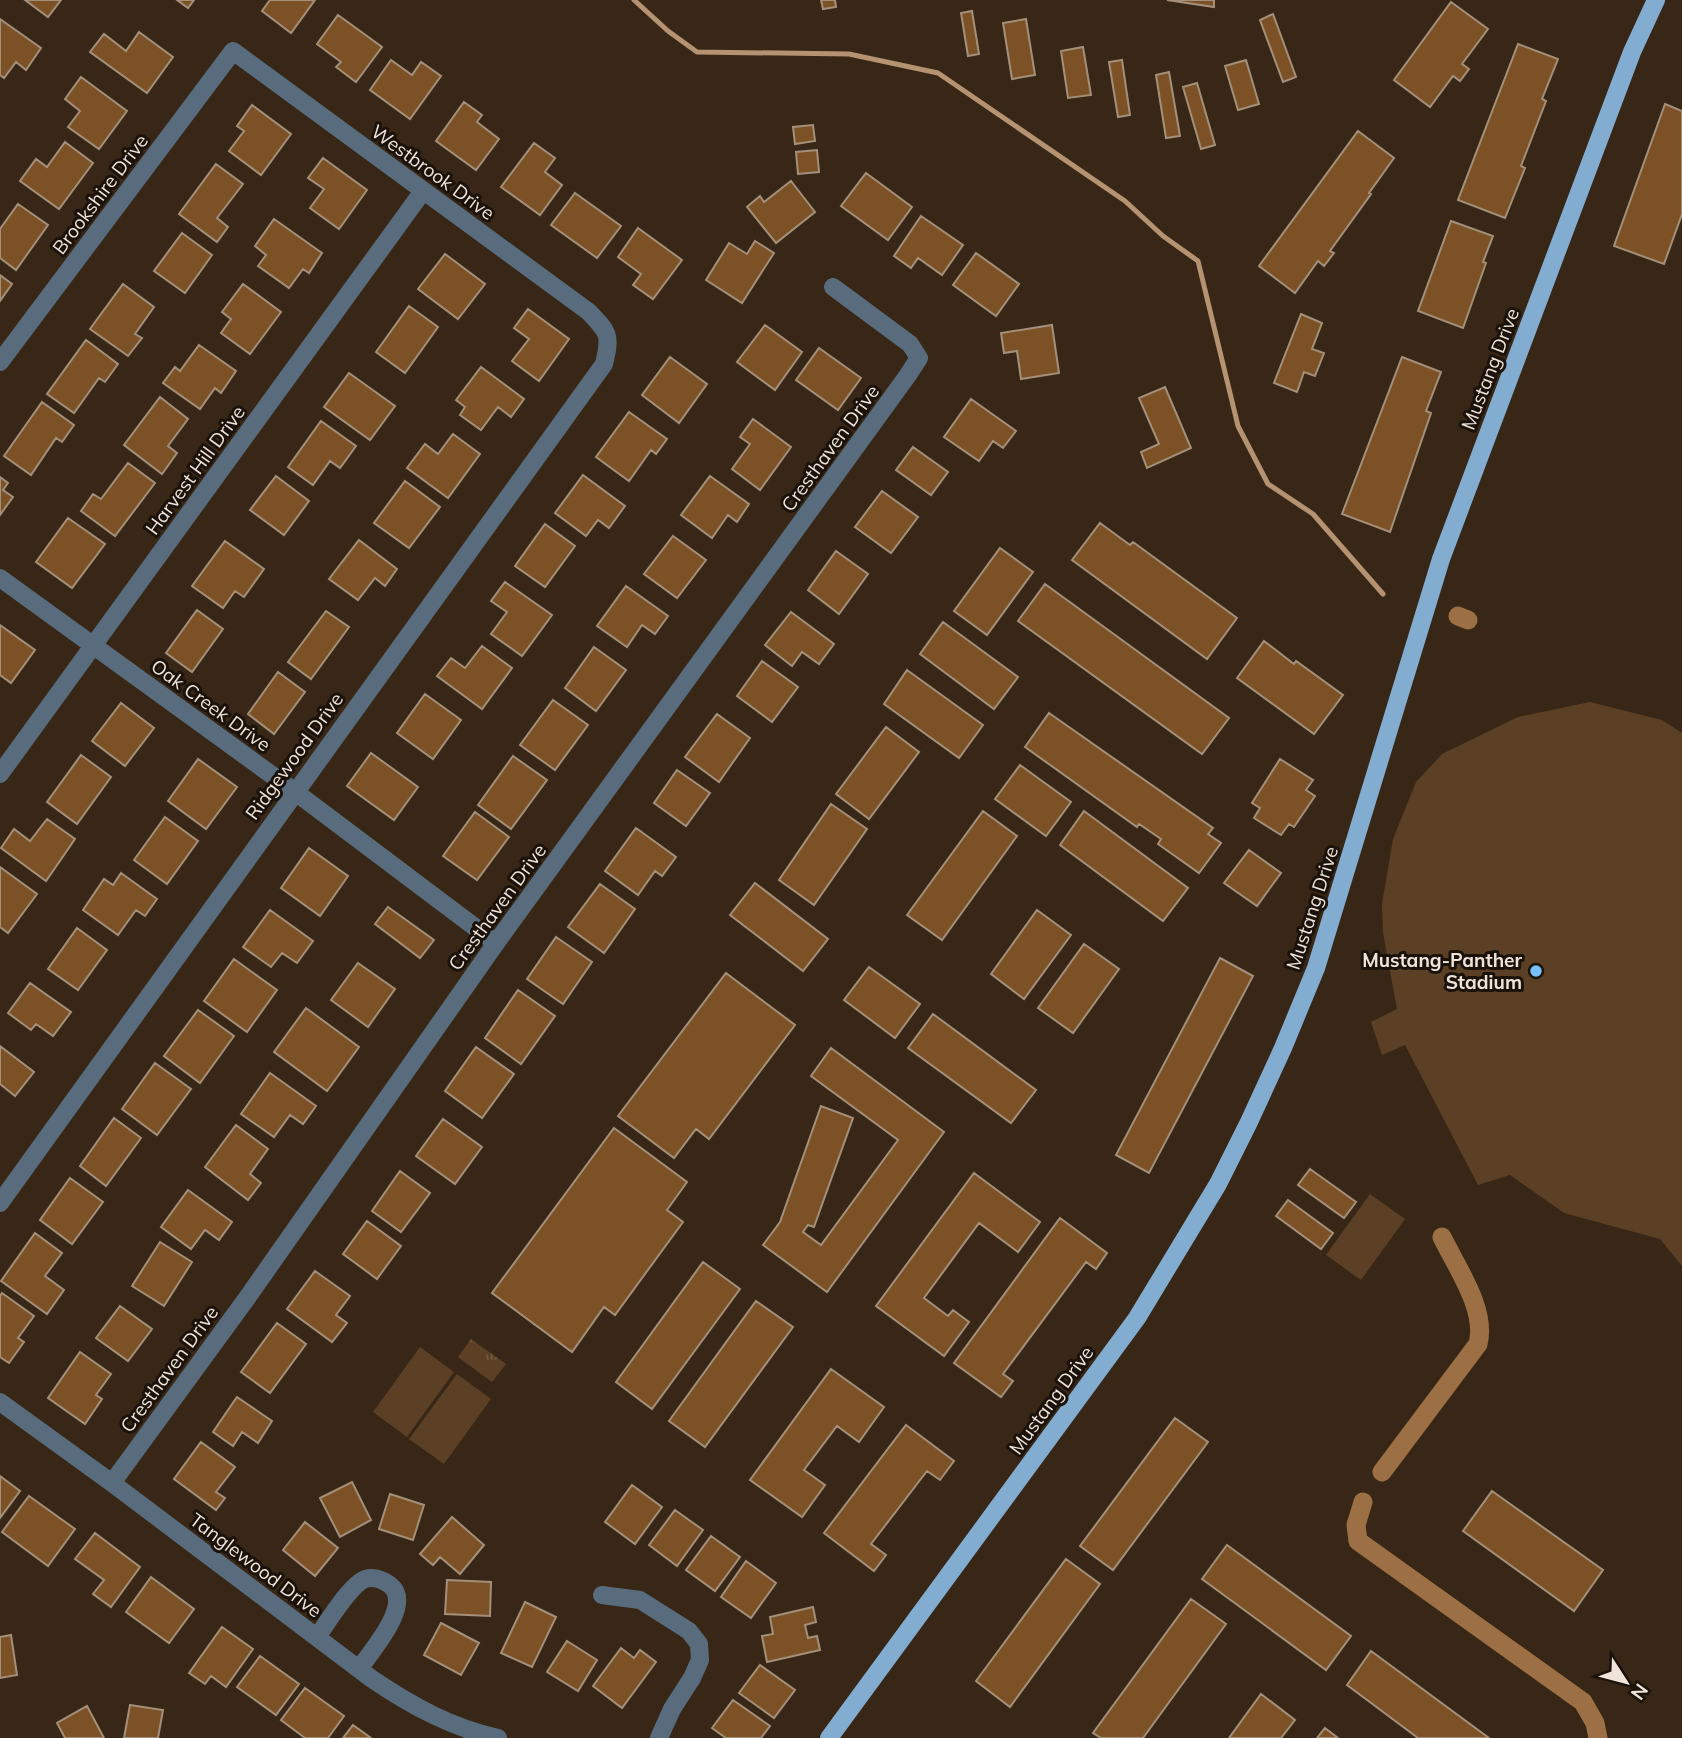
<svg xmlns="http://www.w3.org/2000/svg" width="1682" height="1738" font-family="Mulish,sans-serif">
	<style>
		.grass { fill: url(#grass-tufts) }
		.pitch { fill: #5b4025 }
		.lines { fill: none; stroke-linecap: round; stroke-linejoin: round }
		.stream { stroke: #b59271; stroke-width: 5 }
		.canal { stroke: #9c6f44; stroke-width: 19 }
		.building { fill: #7b5125; stroke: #a48f7b; stroke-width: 2 }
		.minor { stroke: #586c7d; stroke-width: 18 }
		.major { stroke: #82add0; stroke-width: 18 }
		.poi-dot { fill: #78bff8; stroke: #1a120b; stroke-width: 2.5 }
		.labels { text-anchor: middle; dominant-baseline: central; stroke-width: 6; stroke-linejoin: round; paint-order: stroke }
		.street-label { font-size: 19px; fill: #f0e4da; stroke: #1a120b }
		.poi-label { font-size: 19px; font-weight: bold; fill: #f0e4da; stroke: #1a120b; text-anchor: end }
	</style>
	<defs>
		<pattern id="grass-tufts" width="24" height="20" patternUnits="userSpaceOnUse" patternTransform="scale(1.75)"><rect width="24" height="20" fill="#5b4025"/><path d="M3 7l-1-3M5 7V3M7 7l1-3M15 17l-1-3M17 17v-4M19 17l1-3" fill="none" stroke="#735b44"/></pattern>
	</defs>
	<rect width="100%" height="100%" fill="#382716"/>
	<path class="grass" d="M471,1339l35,25 -14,18 -34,-25z"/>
	<path class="pitch" d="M1590,702l72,18 20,13v533l-22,-27 -96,-26 -54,-38 -32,10 -73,-140 -23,10 -11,-33 26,-13 -14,-76 -1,-29 11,-65 23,-57 26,-28 76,-37z
		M1370,1194l35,25 -44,61 -35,-25z
		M420,1347l34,25 -47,65 -34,-25z
		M457,1374l34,25 -47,65 -35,-25z"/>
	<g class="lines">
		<path class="stream" d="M634,0l34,31 29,21 152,2 89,19 187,128 38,35 35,25 40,165 30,58 45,30 70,80"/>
		<path class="canal" d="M1458,616l10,4
			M1382,1472l96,-128c9,-34 -21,-76 -36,-107
			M1363,1502l-7,23 2,16 225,161 12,21 3,15"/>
	</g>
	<path class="building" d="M25,0h36l-13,17z
		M177,0h17l-6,8z
		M270,0h45l-24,33 -29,-22z
		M821,0h14l1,7 -13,2z
		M1167,0h47v7z
		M1451,2l37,27 -26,35 7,5 -9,12 -7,-5 -23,31 -36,-27z
		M972,11l7,43 -11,2 -7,-43z
		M1273,14l23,63 -13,5 -23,-62z
		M338,15l44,32 -26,35 -20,-15 5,-5 -24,-18z
		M0,19l41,29 -15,22 -10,-8 -12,16 -4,-3z
		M1026,19l9,56 -23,4 -9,-56z
		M139,32l34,25 -26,36 -57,-41 14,-18 22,17z
		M1518,44l40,15 -16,40 4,2 -25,65 4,2 -20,50 -47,-18z
		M1083,47l8,48 -23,3 -7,-47z
		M391,60l21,15 9,-13 20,14 -31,43 -40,-29z
		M1122,60l8,55 -12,2 -9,-55z
		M1246,60l13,44 -21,6 -13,-44z
		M1169,72l11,64 -14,2 -10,-63z
		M81,77l46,34 -28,38 -31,-22 12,-16 -15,-12z
		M1197,83l18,62 -14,4 -18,-62z
		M464,102l18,13 -5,7 22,17 -23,31 -40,-29z
		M1665,104l17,7v103l-18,50 -50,-18z
		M252,105l39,29 -30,41 -32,-24 15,-20 -7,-5z
		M813,125l2,16 -20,3 -2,-17z
		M1358,131l36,27 -25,35 2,1 -41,57 4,2 -10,13 -6,-5 -23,32 -36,-27z
		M65,142l28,21 -34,46 -39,-28 16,-22 11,8z
		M534,143l21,15 -10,14 17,13 -22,30 -39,-28z
		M817,150l2,22 -21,2 -2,-22z
		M323,158l44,32 -28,39 -29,-21 14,-19 -16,-11z
		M216,164l27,20 -26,34 11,9 -11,15 -38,-28z
		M866,173l46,34 -24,33 -47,-34z
		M791,181l24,31 -39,31 -29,-36 13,-11 4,6z
		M575,193l46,33 -24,32 -46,-33z
		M18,204l30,21 -32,45 -16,-12v-29z
		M921,216l42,29 -21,30 -24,-17 -7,10 -17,-12z
		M274,219l48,34 -13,20 -6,-4 -14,19 -31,-22 8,-11 -11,-9z
		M1451,221l42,15 -10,26 3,1 -23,65 -45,-17z
		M638,228l44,32 -29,39 -20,-14 8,-11 -23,-17z
		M182,233l30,22 -27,38 -31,-22z
		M755,241l19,12 -32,50 -36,-23 23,-37 18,11z
		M976,253l43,31 -23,32 -43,-31z
		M445,254l40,30 -27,35 -40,-30z
		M0,275l12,9 -12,17z
		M123,284l31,23 -19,27 7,4 -14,18 -38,-27z
		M243,284l38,28 -31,42 -29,-21 10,-14 -9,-7z
		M409,306l29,21 -33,46 -29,-21z
		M528,309l41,30 -30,42 -27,-20 17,-22 -15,-11z
		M1301,314l21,9 -10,26 12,4 -9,23 -11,-4 -7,20 -23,-9z
		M765,325l37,27 -27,38 -38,-28z
		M1052,325l7,48 -38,6 -4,-28 -13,2 -3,-20z
		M86,340l32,24 -13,18 -6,-4 -25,35 -27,-19z
		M199,345l37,26 -15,22 -6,-5 -15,21 -37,-26 12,-16 5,4z
		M819,348l42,30 -23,32 -42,-30z
		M670,357l37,27 -28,39 -37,-28z
		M1402,357l39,15 -15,39 5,2 -41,119 -48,-18z
		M481,367l43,32 -13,18 -13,-10 -17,23 -21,-15 5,-8 -9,-7z
		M349,373l46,33 -25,34 -46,-33z
		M1165,387l26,61 -44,20 -6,-16 18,-8 -20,-46z
		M160,397l28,22 -20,27 9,7 -15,21 -38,-29z
		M971,399l45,32 -13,17 -10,-7 -14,20 -35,-24z
		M42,402l32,23 -12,17 -6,-4 -25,37 -27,-19z
		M629,412l38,27 -11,15 -5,-4 -22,31 -33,-24z
		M753,419l38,28 -31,43 -28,-21 18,-25 -10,-7z
		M321,421l35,25 -16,22 -10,-7 -17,24 -25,-18z
		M453,434l27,20 -32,44 -41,-30 18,-24 13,10z
		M913,447l35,25 -17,23 -35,-25z
		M128,463l27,20 -40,53 -34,-25 12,-17 8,5z
		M583,475l42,31 -16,22 -11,-8 -12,16 -31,-23z
		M276,476l33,25 -25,34 -34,-25z
		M710,476l39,28 -12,18 -9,-7 -16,23 -31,-23z
		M0,477l8,6 -5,7 10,7 -13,18z
		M405,481l35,26 -31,41 -35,-25z
		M882,491l36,26 -27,36 -36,-26z
		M68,518l37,26 -33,44 -36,-26z
		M1100,523l30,22 3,-3 104,76 -30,41 -135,-99z
		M545,524l30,22 -30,41 -30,-21z
		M673,536l33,24 -29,38 -33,-24z
		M359,540l38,29 -12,17 -10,-8 -17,22 -29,-21z
		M225,541l39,28 -20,28 -9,-6 -12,17 -31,-22z
		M1000,548l33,24 -46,63 -33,-24z
		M836,551l32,23 -29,40 -31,-24z
		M505,582l47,33 -30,41 -31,-22 16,-22 -16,-11z
		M1045,584l184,134 -27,36 -184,-133z
		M626,586l42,30 -13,18 -13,-9 -15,22 -30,-21z
		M197,610l26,19 -31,43 -26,-19z
		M326,611l23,16 -38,52 -23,-17z
		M791,612l43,32 -15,20 -17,-12 -10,14 -27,-21z
		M943,622l75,55 -24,32 -74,-55z
		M0,625l35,25 -24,33 -11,-8z
		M1264,641l30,23 2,-3 47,34 -29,39 -77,-56z
		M482,646l30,22 -30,41 -45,-33 14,-18 14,10z
		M594,647l32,23 -30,41 -31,-23z
		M762,661l36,26 -26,35 -35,-26z
		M907,670l76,55 -24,33 -75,-54z
		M278,672l27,20 -31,42 -26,-20z
		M425,694l36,26 -28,39 -36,-26z
		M553,700l35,25 -33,45 -35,-25z
		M121,703l33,25 -29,38 -33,-25z
		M1049,713l164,115 -5,6 13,9 -22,30 -41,-29 3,-5 -22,-15 -2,3 -112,-80z
		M717,714l33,24 -31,44 -34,-25z
		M886,727l33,25 -50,67 -33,-25z
		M371,753l47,34 -24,33 -47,-34z
		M81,755l30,22 -34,47 -30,-22z
		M513,756l34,24 -36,49 -33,-24z
		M198,759l39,28 -31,42 -38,-28z
		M1280,759l33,21 -7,10 9,6 -21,31 -5,-3 -8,11 -27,-17 6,-10 -8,-5z
		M1020,765l51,37 -25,34 -51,-37z
		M677,770l33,23 -24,33 -32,-23z
		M831,804l36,25 -53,76 -35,-25z
		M983,811l34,25 -75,104 -35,-25z
		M1084,811l104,77 -25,33 -103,-76z
		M475,812l34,25 -32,43 -34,-24z
		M165,817l33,24 -31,43 -33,-24z
		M47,819l28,20 -29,42 -45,-33 13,-19 16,12z
		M636,828l40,29 -14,19 -7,-5 -17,24 -33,-24z
		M309,848l39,28 -28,40 -39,-28z
		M1249,850l32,23 -24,33 -33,-23z
		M0,867l37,27 -29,39 -8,-6z
		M121,873l36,26 -12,17 -9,-6 -18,25 -35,-25 21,-31 9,6z
		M755,883l73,56 -25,32 -73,-56z
		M600,884l35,25 -31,44 -36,-26z
		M388,907l46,33 -14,18 -45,-34z
		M270,910l43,31 -16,22 -15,-10 -11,14 -28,-20z
		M1037,910l34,25 -47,64 -33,-25z
		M77,928l30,22 -29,40 -30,-21z
		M556,937l36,25 -29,42 -36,-25z
		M1084,944l35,25 -46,64 -35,-25z
		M1220,958l33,18 -104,197 -33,-18z
		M234,959l43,31 -30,42 -43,-31z
		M358,963l37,26 -27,38 -37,-27z
		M869,967l51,37 -25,34 -51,-38z
		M726,973l69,52 -86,114 -13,-10 -22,29 -56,-42z
		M30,983l41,29 -18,24 -17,-12 -5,6 -23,-17z
		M518,990l37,26 -34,48 -36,-26z
		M306,1008l53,39 -32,44 -53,-39z
		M198,1010l36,26 -34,47 -36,-27z
		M933,1014l103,76 -25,33 -103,-75z
		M0,1046l34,26 -19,24 -15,-12z
		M476,1047l38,27 -32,44 -37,-27z
		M831,1048l113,84 -117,160 -64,-47 17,-23 41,-116 32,12 -39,109 -6,-2 -5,7 18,13 77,-105 -87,-64z
		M155,1063l36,26 -34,46 -35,-26z
		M270,1073l46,33 -13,18 -13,-9 -16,22 -33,-23z
		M114,1118l27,20 -35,48 -26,-20z
		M443,1119l39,28 -27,37 -39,-28z
		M236,1125l32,24 -18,25 11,9 -13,17 -43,-33z
		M614,1128l73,54 -20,28 16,12 -68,93 -11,-8 -32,45 -80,-59z
		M1310,1169l46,33 -12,16 -46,-33z
		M400,1171l30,22 -29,39 -29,-21z
		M974,1173l66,49 -22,30 -39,-29 -55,75 24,18 5,-6 16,12 -25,34 -68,-50z
		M70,1178l33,24 -31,42 -32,-24z
		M188,1190l44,32 -13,18 -14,-10 -14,19 -30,-22z
		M1288,1200l45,33 -12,16 -45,-33z
		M1060,1218l47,35 -11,16 -10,-7 -83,112 10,7 -12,16 -47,-34z
		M367,1221l34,25 -24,33 -34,-25z
		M35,1233l27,20 -17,23 19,14 -17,24 -46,-33z
		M160,1242l32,20 -28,44 -32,-20z
		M703,1262l37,27 -88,120 -36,-27z
		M315,1271l35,25 -14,19 11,8 -15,19 -45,-33z
		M2,1293l32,23 -16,22 6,4 -15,21 -9,-6v-61z
		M756,1301l37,26 -88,120 -36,-26z
		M120,1306l32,23 -24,32 -32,-23z
		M277,1323l29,21 -36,49 -29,-21z
		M80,1352l31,22 -15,21 6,4 -17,25 -37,-26z
		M831,1369l53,38 -25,35 -22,-16 -33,44 21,15 -23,32 -52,-37z
		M237,1397l35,24 -14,22 -16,-11 -9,14 -20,-14z
		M1175,1418l33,24 -95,128 -33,-24z
		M906,1425l48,36 -14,19 -13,-9 -56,73 15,11 -12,16 -50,-38z
		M201,1442l34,25 -19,25 9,6 -9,12 -42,-31z
		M0,1476l20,15 -20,27z
		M352,1482l19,38 -31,17 -20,-39z
		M632,1485l30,22 -27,37 -30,-22z
		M1492,1491l111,79 -29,41 -111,-80z
		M390,1494l34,11 -11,35 -34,-11z
		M29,1496l46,33 -27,37 -46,-34z
		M675,1510l28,20 -26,36 -28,-21z
		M452,1517l32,28 -24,29 -20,-17 -7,8 -13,-11z
		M305,1522l33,26 -23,28 -32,-26z
		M95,1533l45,34 -29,40 -18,-13 11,-14 -29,-21z
		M711,1536l29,21 -25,34 -29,-21z
		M1227,1545l124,91 -25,34 -124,-91z
		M1066,1559l34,25 -90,123 -34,-26z
		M746,1561l30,22 -25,35 -30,-21z
		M151,1577l43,32 -25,34 -43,-31z
		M447,1580l44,2 -1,34 -45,-2z
		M1191,1599l35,25 -83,114h-42l-8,-5z
		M525,1602l31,15 -24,50 -31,-14z
		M813,1607l3,15 -11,3 3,13 9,-2 3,14 -53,12 -5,-26 11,-2 -3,-17z
		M441,1623l38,20 -18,32 -37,-20z
		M222,1627l31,22 -27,38 -15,-11 -6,8 -16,-11z
		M11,1635l6,40 -17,3v-41z
		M567,1641l30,19 -19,31 -31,-19z
		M621,1648l13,10 6,-8 16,12 -34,46 -29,-22z
		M1371,1651l118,87h-71l-71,-53z
		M260,1656l39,28 -23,31 -39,-28z
		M760,1665l35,25 -21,28 -35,-25z
		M305,1688l39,28 -16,22h-23l-24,-18z
		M1261,1694l34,26 -14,18h-52z
		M733,1700l37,26 -9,12h-35l-14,-10z
		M130,1705l33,5 -5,28h-34z
		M87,1706l17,32h-39l-8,-15z
		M353,1725l18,13h-28z
		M1325,1728l13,10h-21z"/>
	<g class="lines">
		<path class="minor" d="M0,362l233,-311 356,261c20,21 22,23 15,52l-604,839
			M0,578l294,213 202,152
			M0,774l423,-583
			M0,1402l112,81 260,196c40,27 78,48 126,59
			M112,1483l135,-185 249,-355 412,-568 11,-17 -9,-14 -77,-57
			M602,1595l38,5 49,31 10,13 1,16 -8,18 -20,31 -13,29
			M317,1637c10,-14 33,-52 48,-58 10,-3 18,1 25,6 24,19 -19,66 -31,84"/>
		<path class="major" d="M829,1738l308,-420 81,-134 31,-62 34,-74 33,-80 125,-409 191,-507 24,-52"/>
	</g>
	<circle class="poi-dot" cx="1536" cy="971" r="7"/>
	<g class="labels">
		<g class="street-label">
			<text transform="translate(433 172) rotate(36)">Westbrook Drive</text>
			<text transform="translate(100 194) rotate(-53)">Brookshire Drive</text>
			<text transform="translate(1490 369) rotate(-69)">Mustang Drive</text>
			<text transform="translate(830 448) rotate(-54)">Cresthaven Drive</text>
			<text transform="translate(195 470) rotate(-54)">Harvest Hill Drive</text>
			<text transform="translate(211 705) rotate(36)">Oak Creek Drive</text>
			<text transform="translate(294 756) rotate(-54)">Ridgewood Drive</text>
			<text transform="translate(497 907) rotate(-54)">Cresthaven Drive</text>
			<text transform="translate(1312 908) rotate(-72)">Mustang Drive</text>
			<text transform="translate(169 1369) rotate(-54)">Cresthaven Drive</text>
			<text transform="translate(1051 1400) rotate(-54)">Mustang Drive</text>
			<text transform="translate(256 1565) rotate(37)">Tanglewood Drive</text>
		</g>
		<g class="poi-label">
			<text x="1522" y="960">Mustang-Panther<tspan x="1522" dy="22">Stadium</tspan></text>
		</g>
	</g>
	<g transform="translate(1626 1682) rotate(126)" stroke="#1a120b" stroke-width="5" paint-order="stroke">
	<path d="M0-5L12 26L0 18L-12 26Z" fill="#f0e4da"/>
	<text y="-10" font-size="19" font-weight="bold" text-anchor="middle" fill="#f0e4da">N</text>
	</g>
</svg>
